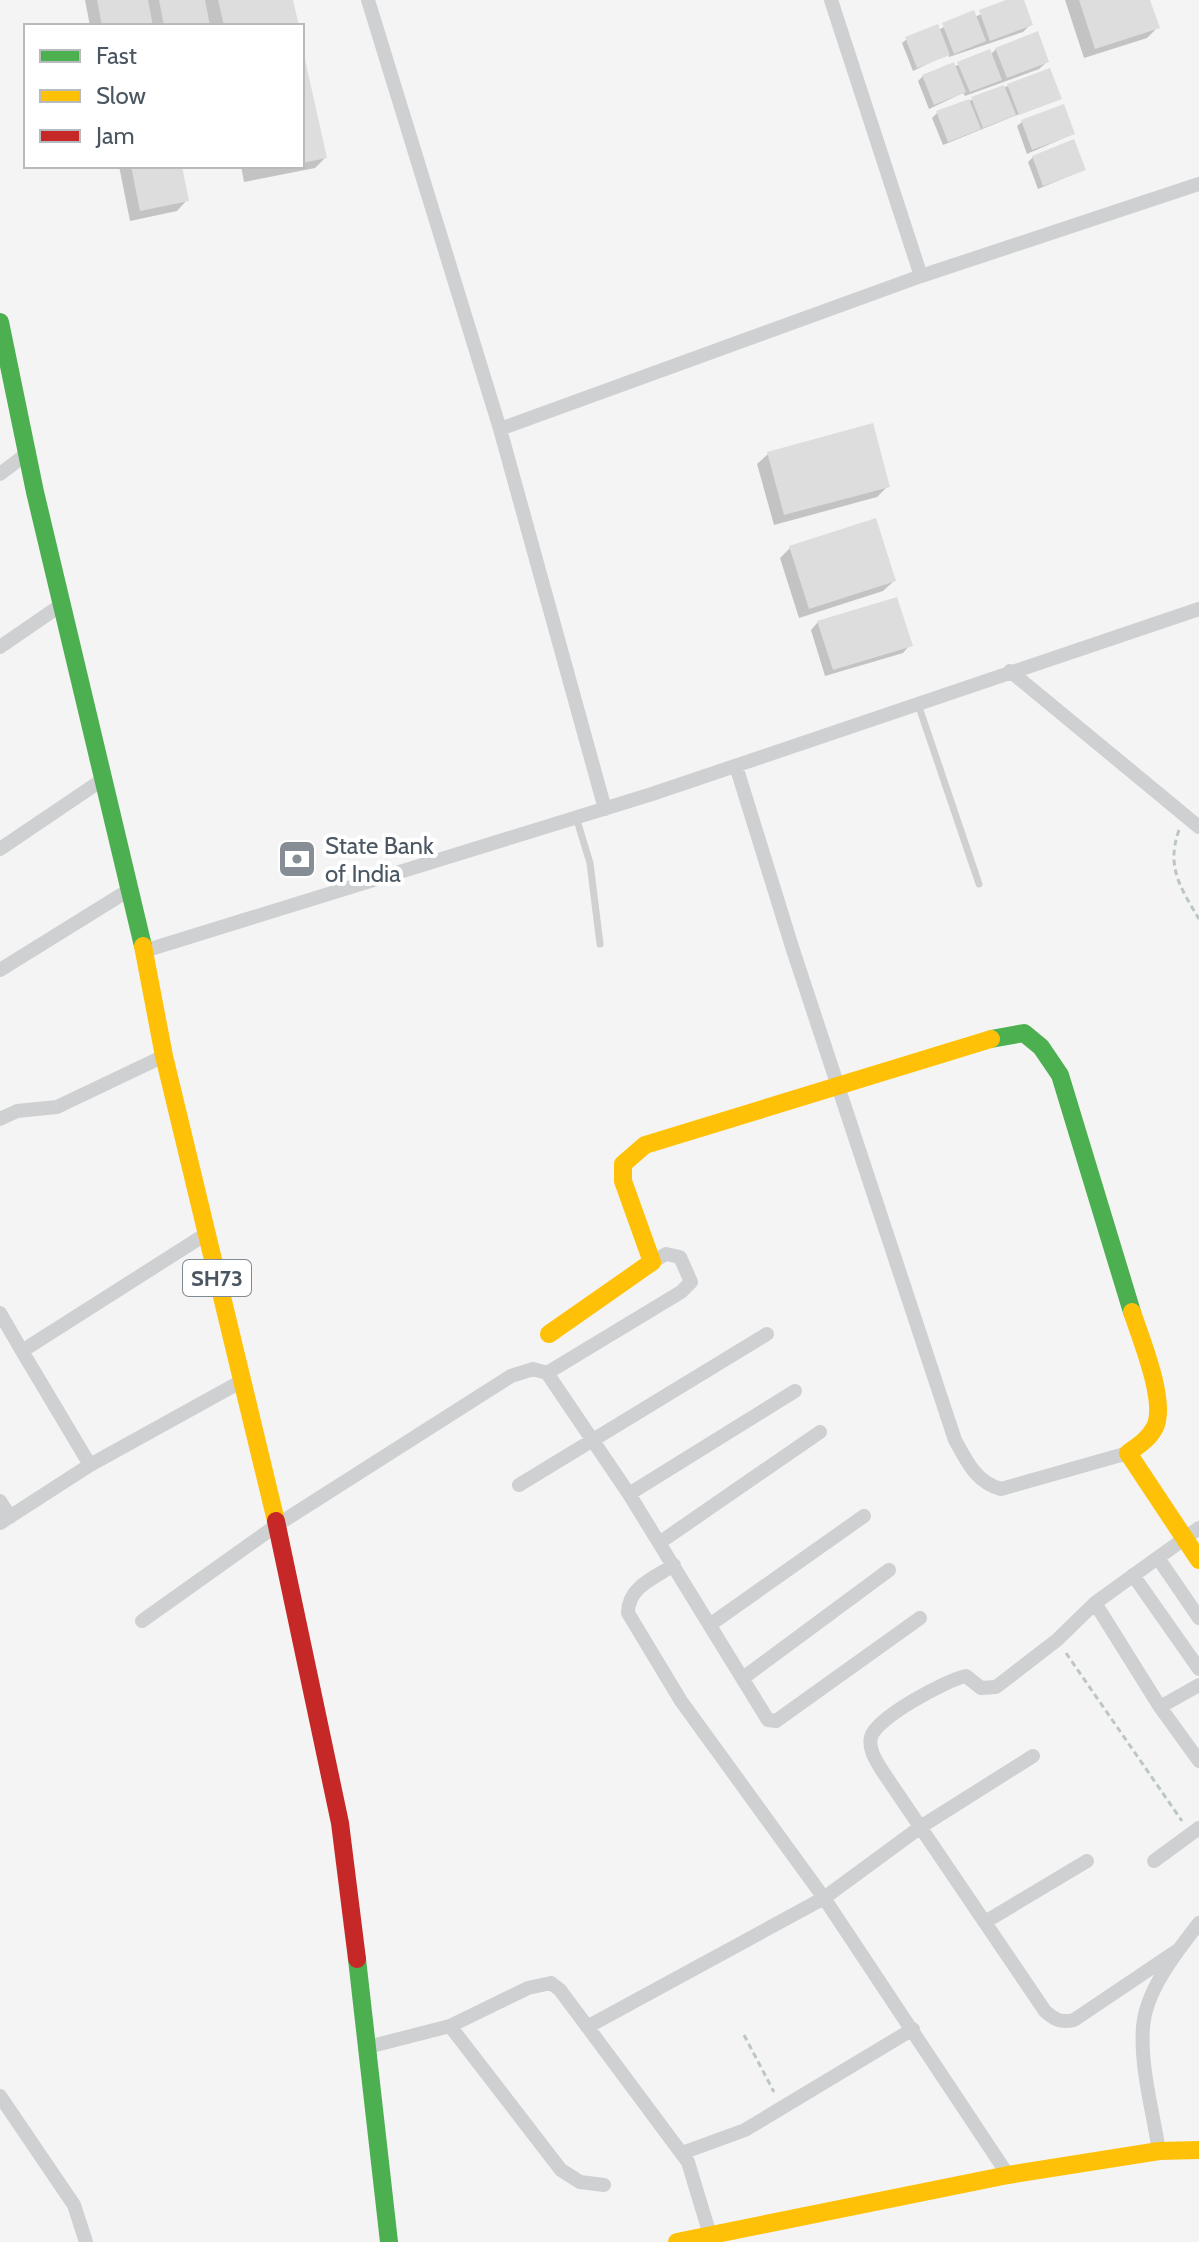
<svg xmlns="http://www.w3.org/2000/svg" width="1199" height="2242" font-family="Cabin,sans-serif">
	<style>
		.shadow { fill: #0003 }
		.building { fill: #ddddde }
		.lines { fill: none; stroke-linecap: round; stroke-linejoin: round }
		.path { stroke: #bcc7c4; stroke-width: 3; stroke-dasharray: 6 4; stroke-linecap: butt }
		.lane { stroke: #ced0d2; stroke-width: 7 }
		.street { stroke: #ced0d2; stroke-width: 14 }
		.fast { stroke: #4caf50; stroke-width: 18 }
		.slow { stroke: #ffc107; stroke-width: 18 }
		.jam { stroke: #c62828; stroke-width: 18 }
		.labels { text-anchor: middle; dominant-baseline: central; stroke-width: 8; stroke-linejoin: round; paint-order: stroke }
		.shield { fill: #fff; stroke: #808990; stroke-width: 2 }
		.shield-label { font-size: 22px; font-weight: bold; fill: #4a5661 }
		.poi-label { font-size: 24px; fill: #4a5661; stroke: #fff; text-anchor: start }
	</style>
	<rect width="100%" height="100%" fill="#f4f4f4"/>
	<path class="shadow" d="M85,0h206l6,26h-207z
		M1011,0h11l9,24 -8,8 -74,25 -1,-3 -35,17 -11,-28 5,-4 31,-9 35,-17 2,4z
		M1065,0h83l9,28 -10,10 -63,20z
		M302,49l23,109 -10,10 -71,14 -3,-16h61z
		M996,49l51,13 -8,7 -74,27 -2,-3 -34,16 -11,-28 5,-5 67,-21z
		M1008,86l51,12 -116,47 -11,-27 5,-5z
		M1022,122l51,12 -46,20 -10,-28z
		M1033,157l51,13 -46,19 -10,-27z
		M119,166h61l7,34 -10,11 -47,10z
		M768,454l120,32 -11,11 -103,28 -17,-61z
		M790,548l104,33 -11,10 -84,27 -19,-60z
		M818,622l92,23 -7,8 -78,23 -14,-46z"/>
	<path class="building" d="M97,0h51l5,26h-51z
		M159,0h46l5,26h-46z
		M218,0h75l6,26h-75z
		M1006,0h18l9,25 -43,16 -11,-31z
		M1079,0h71l10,28 -65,21z
		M974,10l12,31 -32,13 -12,-31z
		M938,24l12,31 -33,13 -12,-31z
		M1038,31l11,31 -42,16 -12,-30z
		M302,46l25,112 -25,5z
		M990,49l12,31 -32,12 -13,-30z
		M954,62l12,30 -32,13 -12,-30z
		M1050,68l12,31 -43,16 -12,-31z
		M1004,85l12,30 -33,13 -12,-31z
		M969,99l12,30 -33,13 -12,-31z
		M1064,104l11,30 -43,16 -11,-30z
		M1074,139l12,31 -43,16 -11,-30z
		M131,166h51l7,35 -49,10z
		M873,423l17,64 -106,28 -17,-63z
		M876,518l20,63 -87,28 -20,-63z
		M897,597l16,49 -80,24 -16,-49z"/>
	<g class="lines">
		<path class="path" d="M1179,830c-13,37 1,57 20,89
			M1066,1653l116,168
			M744,2035l30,57"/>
		<path class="lane" d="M918,704l61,180
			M576,817l14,46 10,81"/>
		<path class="street" d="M368,0l132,429 105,380
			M831,0l90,276
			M500,429l421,-153 278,-92
			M0,474l29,-22
			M0,647l61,-42
			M1010,671l189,156
			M736,766l57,184 162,490c12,22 21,42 46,49l127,-36
			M0,849l102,-69
			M144,951l508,-157 547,-185
			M0,970l129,-80
			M0,1119l17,-8 40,-4 107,-51
			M0,1313l22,38 184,-117
			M22,1351l68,114
			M547,1373l82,121 139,226 8,1 144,-103
			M519,1485l248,-151
			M629,1494l166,-103
			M0,1501l10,16
			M0,1523l90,-58 152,-84
			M659,1543l161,-111
			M1158,1558l41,60
			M674,1565c-20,13 -46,22 -46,48l53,88 143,197 184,277
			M1133,1575l66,94
			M1095,1603l65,104 39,-22
			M142,1621l135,-96 234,-149 22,-7 14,4 134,-81 10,-10 -11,-25 -14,-3 -14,8
			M711,1624l153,-108
			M743,1678l146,-108
			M1160,1707l39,54
			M1154,1861l45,-33
			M985,1922l102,-61
			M1178,1950l-104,70c-13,3 -19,0 -29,-9l-162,-239c-6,-10 -15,-22 -12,-35 5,-19 75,-57 95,-61l15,12 15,-1 61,-47 38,-37 104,-75
			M450,2026l111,144 19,12 24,3
			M587,2027l237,-129 98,-72 111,-70
			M368,2047l82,-21 78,-38 23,-5 9,7 128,172 22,73
			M0,2096l74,109 12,37
			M1159,2151c-6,-39 -19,-84 -16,-124 3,-38 34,-75 56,-104
			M682,2153l63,-23 168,-101"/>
		<path class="fast" d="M0,322l35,170 108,454
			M991,1039l33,-6 17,14 19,28 72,237
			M357,1959l32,283"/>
		<path class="slow" d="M143,946l21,110 112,465
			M1132,1312c9,27 35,90 23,115 -6,12 -17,19 -27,26l71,107
			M549,1334l103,-72 -29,-81v-17l22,-19 346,-106
			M677,2242l331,-67 151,-24 40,-1"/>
		<path class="jam" d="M276,1521l64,302 17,136"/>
	</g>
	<defs>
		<symbol id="bank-square" viewBox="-11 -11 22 22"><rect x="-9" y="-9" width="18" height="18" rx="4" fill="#868d94" stroke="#fff"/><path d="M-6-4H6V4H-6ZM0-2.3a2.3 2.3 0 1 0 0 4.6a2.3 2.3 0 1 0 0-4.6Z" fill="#fff"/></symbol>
	</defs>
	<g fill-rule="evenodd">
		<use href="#bank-square" x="275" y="837" width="44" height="44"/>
	</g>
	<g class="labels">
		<rect class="shield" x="183" y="1260" width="68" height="36" rx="6"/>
		<g class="shield-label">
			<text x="217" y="1278">SH73</text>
		</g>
		<g class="poi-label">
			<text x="325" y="845">State Bank<tspan x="325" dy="28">of India</tspan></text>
		</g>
	</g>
	<rect x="24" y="24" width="280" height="144" fill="#ffffff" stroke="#b7bbc0" stroke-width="2"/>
	<rect x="40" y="50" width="40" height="12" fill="#4caf50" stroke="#b7bbc0" stroke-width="2"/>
	<text x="96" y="64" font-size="24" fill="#4a5661">Fast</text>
	<rect x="40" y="90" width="40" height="12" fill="#ffc107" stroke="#b7bbc0" stroke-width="2"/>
	<text x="96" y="104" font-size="24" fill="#4a5661">Slow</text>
	<rect x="40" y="130" width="40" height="12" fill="#c62828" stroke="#b7bbc0" stroke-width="2"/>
	<text x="96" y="144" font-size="24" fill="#4a5661">Jam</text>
</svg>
